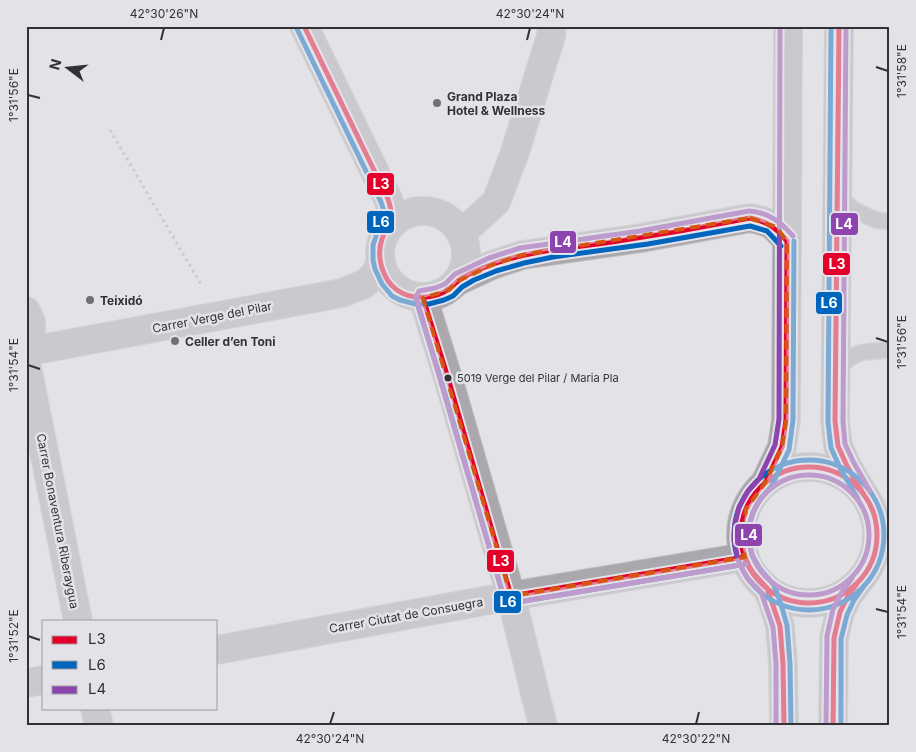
<svg xmlns="http://www.w3.org/2000/svg" width="916" height="752" font-family="Inter,sans-serif">
	<style>
		.lines { fill: none; stroke-linecap: round; stroke-linejoin: round }
		.lane-casing { stroke: #c0c0c2; stroke-width: 18 }
		.street-casing { stroke: #c0c0c2; stroke-width: 30 }
		.highway-casing { stroke: #c0c0c2; stroke-width: 30 }
		.path { stroke: #abaaad; stroke-width: 3; stroke-dasharray: 2.5 4; stroke-linecap: butt }
		.lane { stroke: #aba8ad; stroke-width: 15 }
		.street { stroke: #aba8ad; stroke-width: 28 }
		.highway { stroke: #a8a6ac; stroke-width: 28 }
		.bus-1-casing { stroke: #e2e2e8; stroke-width: 9 }
		.bus-2-casing { stroke: #e2e2e8; stroke-width: 9 }
		.bus-3-casing { stroke: #e2e2e8; stroke-width: 9 }
		.bus-1 { stroke: #e4002b; stroke-width: 5 }
		.bus-2 { stroke: #0065bd; stroke-width: 5 }
		.bus-3 { stroke: #8e44ad; stroke-width: 5 }
		.marked { fill: none; stroke: #d65510; stroke-width: 4; stroke-dasharray: 10 6; stroke-linejoin: round }
		.ticks { fill: none; stroke: #323234; stroke-width: 2 }
		.poi-dot { fill: #707073; stroke: #e2e2e8; stroke-width: 2 }
		.bus-dot { fill: #323234; stroke: #e2e2e8; stroke-width: 2 }
		.labels { text-anchor: middle; dominant-baseline: central; stroke-width: 5; stroke-linejoin: round; paint-order: stroke }
		.bus-label { font-size: 11px; fill: #323234; stroke: #e2e2e8; text-anchor: start }
		.poi-label { font-size: 12px; font-weight: bold; fill: #323234; stroke: #e2e2e8; text-anchor: start }
		.street-label { font-size: 12px; fill: #323234; stroke: #e2e2e8 }
		.line-badge { stroke: #e2e2e8; stroke-width: 2 }
		.badge-label { font-size: 14px; text-anchor: middle; font-weight: bold; fill: #fff }
		.neatline { fill: none; stroke: #323234; stroke-width: 2 }
		.ticks-label { font-size: 12px; text-anchor: middle; fill: #323234 }
	</style>
	<rect width="100%" height="100%" fill="#e3e3e7"/>
	<g class="lines">
		<defs>
			<path id="lane" d="M837,195l17,15 22,10 14,2
				M838,373c11,-23 29,-22 52,-23"/>
			<path id="street" d="M304,26l84,173 4,14 -4,15
				M380 254a43 43 0 1 1 86 0a43 43 0 1 1-86 0Z
				M462,233l34,-31 18,-47 37,-119 1,-10
				M458,281l34,-16 30,-10 119,-17 109,-20c21,4 24,7 37,23
				M423,298l25,80 63,218 32,130
				M26,311l5,11v20
				M26,359l1,-4 3,-4 312,-58 22,-9 10,-8 7,-15
				M26,362l52,259
				M216,650l295,-54 234,-39
				M26,683l18,-3
				M95,708l4,18"/>
			<path id="highway" d="M839,26l-4,395 3,25 9,20 17,29
				M741 535a68 68 0 1 1 136 0a68 68 0 1 1-136 0Z
				M765,483l17,-36 4,-27 2,-394
				M767,588l6,15 7,23 3,38 1,62
				M833,726l1,-88 6,-26 8,-16 8,-11"/>
		</defs>
		<use href="#lane" class="lane-casing"/>
		<use href="#street" class="street-casing"/>
		<use href="#highway" class="highway-casing"/>
		<path class="path" d="M110,130l92,156"/>
		<use href="#lane" class="lane"/>
		<use href="#street" class="street"/>
		<use href="#highway" class="highway"/>
		<defs>
			<path id="bus-1" d="M304,26l84,173c2,6 4,12 3,18 -2,8 -6,14 -9,22 -6,17 0,40 15,51 15,11 39,9 53,-2 4,-3 7,-7 12,-10 10,-6 20,-10 31,-14 38,-14 79,-16 119,-22 46,-7 92,-15 138,-24 18,4 25,9 37,23
				M839,26l-4,395 3,25 9,20 17,29
				M423,298l25,80 63,218 234,-39
				M741 535a68 68 0 1 1 136 0a68 68 0 1 1-136 0Z
				M784,726l-1,-62 -3,-38 -13,-38 -13,-14 -5,-8 -4,-9 -4,-16 1,-16 4,-16 8,-14 11,-12 17,-36 4,-27 1,-179
				M833,726l1,-88 6,-26 8,-16 10,-14"/>
			<path id="bus-2" d="M831,26l-3,396 3,26 10,22 17,29
				M297,29l84,173 3,9 -1,5 -10,29v15l2,9 7,15 10,12 8,4 15,4h14l15,-4 9,-4 9,-9 12,-7 22,-9 28,-8 29,-6 95,-13 102,-18 17,5 14,15
				M416,300l25,80 63,218 2,4 6,1 234,-39
				M734 535a75 75 0 1 1 150 0a75 75 0 1 1-150 0Z
				M791,726l-1,-62 -3,-39 -7,-24 -6,-16 -14,-16 -8,-14 -3,-15v-14l4,-14 7,-13 11,-12 18,-37 4,-30 1,-179
				M841,726v-87l6,-24 7,-15 10,-14"/>
			<path id="bus-3" d="M846,26l-3,395 2,23 9,19 16,28
				M749 535a60 60 0 1 1 120 0a60 60 0 1 1-120 0Z
				M746,564l-234,39 -6,-1 -2,-4 -88,-301 3,-6 16,-3 10,-4 10,-10 34,-16 31,-10 120,-17 109,-20c19,1 32,11 44,25
				M776,726v-62l-3,-37 -12,-35 -13,-13 -5,-9 -5,-11 -4,-18 1,-17 4,-17 9,-16 11,-12 16,-34 4,-26 1,-393
				M826,726l1,-90 6,-27 9,-17 10,-14"/>
		</defs>
		<use href="#bus-1" class="bus-1-casing"/>
		<use href="#bus-2" class="bus-2-casing"/>
		<use href="#bus-3" class="bus-3-casing"/>
		<use href="#bus-1" class="bus-1"/>
		<use href="#bus-2" class="bus-2"/>
		<use href="#bus-3" class="bus-3"/>
	</g>
	<path d="M0 0H916V752H0ZM750,218l26,9 11,14 -1,179 -4,27 -17,36 -19,26 -5,32 4,16 -234,39 -88,-298 26,-8 9,-9 34,-16 30,-10z" fill="#e3e3e7" fill-opacity=".55" fill-rule="evenodd"/>
	<path class="marked" d="M750,218l26,9 11,14 -1,179 -4,27 -17,36 -19,26 -5,32 4,16 -234,39 -88,-298 26,-8 9,-9 34,-16 30,-10z"/>
	<path class="ticks" d="M161,40l3,-12M527,40l3,-12M876,67l12,4M28,95l12,3M876,338l12,4M28,365l12,4M876,609l12,3M28,636l12,4M330,724l4,-12M696,724l3,-12"/>
	<g class="poi-dot">
		<circle cx="437" cy="103" r="5"/>
		<circle cx="90" cy="300" r="5"/>
		<circle cx="175" cy="341" r="5"/>
	</g>
	<circle class="bus-dot" cx="448" cy="378" r="4.5"/>
	<g class="labels">
		<g class="bus-label">
			<text x="457" y="378">5019 Verge del Pilar / Maria Pla</text>
		</g>
		<g class="poi-label">
			<text x="447" y="96">Grand Plaza<tspan x="447" dy="14">Hotel &amp; Wellness</tspan></text>
			<text x="100" y="300">Teixidó</text>
			<text x="185" y="341">Celler d’en Toni</text>
		</g>
		<g class="street-label">
			<text transform="translate(212 317) rotate(-11)">Carrer Verge del Pilar</text>
			<text transform="translate(58 521) rotate(79)">Carrer Bonaventura Riberaygua</text>
			<text transform="translate(406 615) rotate(-10)">Carrer Ciutat de Consuegra</text>
		</g>
	</g>
	<g class="line-badge">
		<rect x="366" y="172" width="29" height="24" rx="5" fill="#e4002b"/>
		<rect x="366" y="210" width="29" height="24" rx="5" fill="#0065bd"/>
		<rect x="830" y="212" width="29" height="24" rx="5" fill="#8e44ad"/>
		<rect x="549" y="230" width="28" height="24" rx="5" fill="#8e44ad"/>
		<rect x="822" y="252" width="29" height="24" rx="5" fill="#e4002b"/>
		<rect x="815" y="291" width="28" height="24" rx="5" fill="#0065bd"/>
		<rect x="734" y="523" width="29" height="24" rx="5" fill="#8e44ad"/>
		<rect x="486" y="549" width="29" height="24" rx="5" fill="#e4002b"/>
		<rect x="493" y="590" width="29" height="24" rx="5" fill="#0065bd"/>
	</g>
	<g class="badge-label">
		<text x="381" y="189">L3</text>
		<text x="381" y="227">L6</text>
		<text x="844" y="229">L4</text>
		<text x="563" y="247">L4</text>
		<text x="837" y="269">L3</text>
		<text x="829" y="308">L6</text>
		<text x="749" y="540">L4</text>
		<text x="501" y="566">L3</text>
		<text x="508" y="607">L6</text>
	</g>
	<rect width="916" height="752" fill="none" stroke="#e2e2e8" stroke-width="55"/>
	<rect x="42" y="620" width="175" height="90" fill="#e2e2e8" stroke="#9c9ca0"/>
	<rect x="52" y="636" width="25" height="8" fill="#e4002b" stroke="#9c9ca0"/>
	<text x="88" y="644" font-size="15" fill="#323234">L3</text>
	<rect x="52" y="661" width="25" height="8" fill="#0065bd" stroke="#9c9ca0"/>
	<text x="88" y="670" font-size="15" fill="#323234">L6</text>
	<rect x="52" y="686" width="25" height="8" fill="#8e44ad" stroke="#9c9ca0"/>
	<text x="88" y="694" font-size="15" fill="#323234">L4</text>
	<g transform="translate(68 68) rotate(286)" stroke="#e2e2e8" stroke-width="4" paint-order="stroke">
	<path d="M0-4L9 19L0 12L-9 19Z" fill="#323234"/>
	<text y="-8" font-size="14" font-weight="bold" text-anchor="middle" fill="#323234">N</text>
	</g>
	<rect x="28" y="28" width="860" height="696" class="neatline"/>
	<g class="ticks-label">
		<text x="164" y="18">42°30'26"N</text>
		<text x="530" y="18">42°30'24"N</text>
		<text transform="translate(902 71) rotate(-90)" y="4">1°31'58"E</text>
		<text transform="translate(14 95) rotate(-90)" y="4">1°31'56"E</text>
		<text transform="translate(902 342) rotate(-90)" y="4">1°31'56"E</text>
		<text transform="translate(14 365) rotate(-90)" y="4">1°31'54"E</text>
		<text transform="translate(902 612) rotate(-90)" y="4">1°31'54"E</text>
		<text transform="translate(14 636) rotate(-90)" y="4">1°31'52"E</text>
		<text x="330" y="743">42°30'24"N</text>
		<text x="696" y="743">42°30'22"N</text>
	</g>
</svg>
